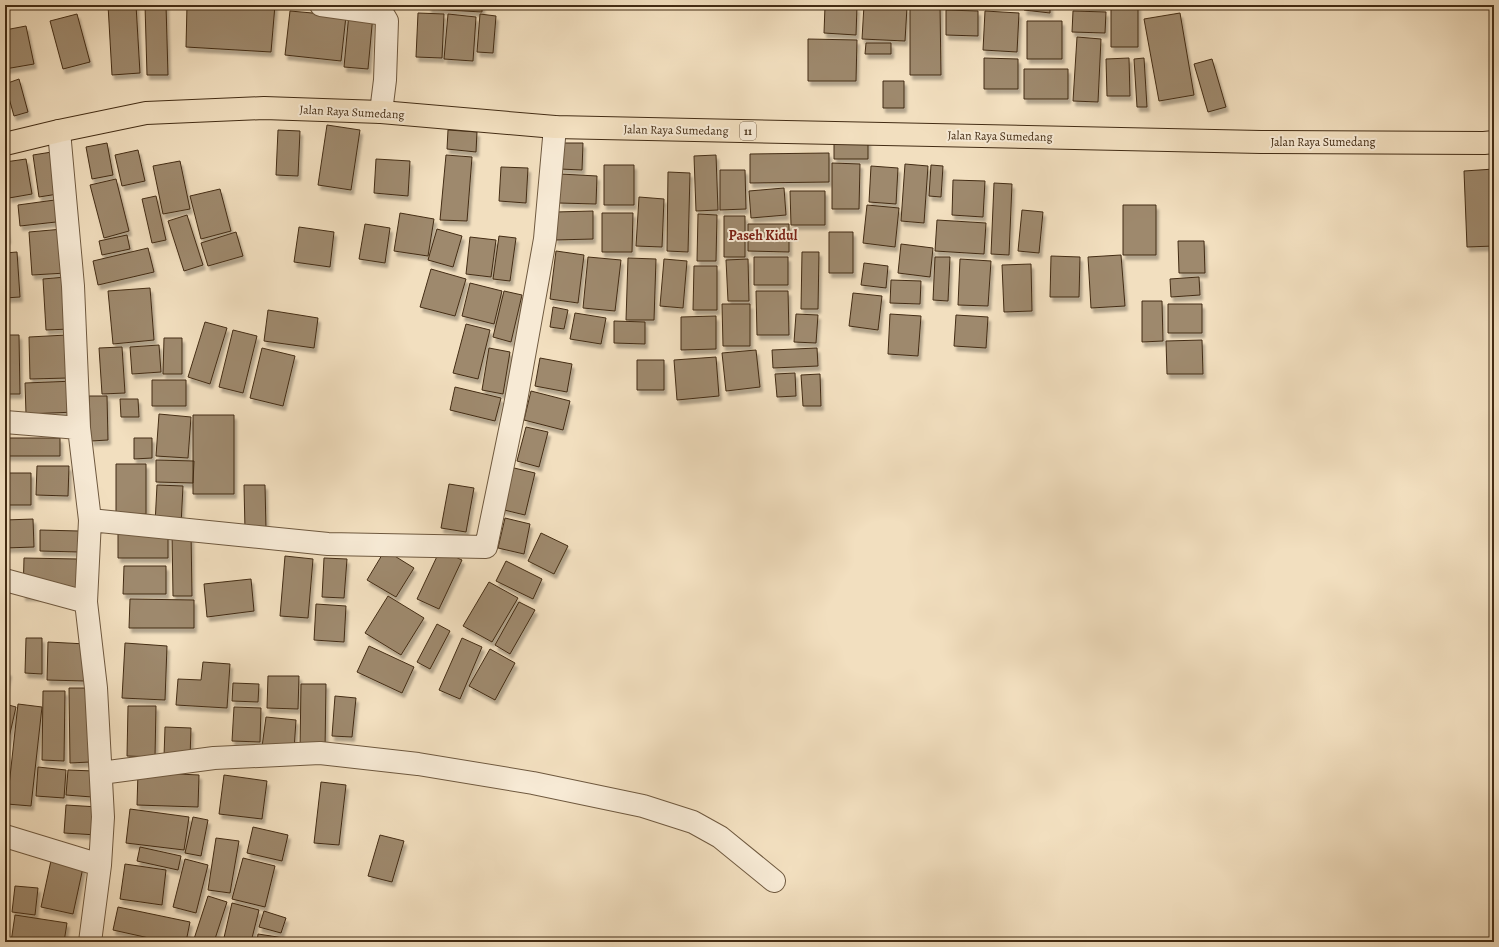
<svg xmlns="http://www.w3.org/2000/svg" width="1499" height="947" font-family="Alegreya,serif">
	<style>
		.building { fill: #9e896d; stroke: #432c14; filter: url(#shadow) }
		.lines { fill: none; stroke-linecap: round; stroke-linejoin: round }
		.minor-casing { stroke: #6f593f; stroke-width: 24 }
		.highway-casing { stroke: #432c14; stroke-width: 24 }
		.minor { stroke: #f7ead5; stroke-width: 22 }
		.highway { stroke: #f2dfbf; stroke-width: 22 }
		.labels { text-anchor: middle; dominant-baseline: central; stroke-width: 4; stroke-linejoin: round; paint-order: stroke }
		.shield { fill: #f7ead5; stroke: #79654e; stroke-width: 1 }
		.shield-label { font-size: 11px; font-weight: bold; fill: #432c14 }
		.street-label { font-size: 12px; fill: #432c14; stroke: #f7ead5 }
		.quarter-label { font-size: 14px; font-weight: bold; fill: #7a1f14; stroke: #f7ead5 }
	</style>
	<defs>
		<filter id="shadow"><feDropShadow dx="2.5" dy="4.5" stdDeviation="1" flood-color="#0004"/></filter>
	</defs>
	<rect width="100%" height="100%" fill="#f2dfbf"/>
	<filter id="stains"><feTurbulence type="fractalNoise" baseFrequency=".005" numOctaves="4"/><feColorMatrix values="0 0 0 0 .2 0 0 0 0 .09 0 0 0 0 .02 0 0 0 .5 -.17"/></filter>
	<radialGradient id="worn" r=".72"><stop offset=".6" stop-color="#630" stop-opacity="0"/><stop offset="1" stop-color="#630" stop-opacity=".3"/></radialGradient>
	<path class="building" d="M108,5h28l4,68 -28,2z
		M145,5h21l2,70h-21z
		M187,5h88l-4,47 -85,-5z
		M429,5h53v7l-53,-3z
		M864,5l43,2 -2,34 -43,-2z
		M910,5h30l1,70h-31z
		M1025,5h25v8l-26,-3z
		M1077,5h26v3z
		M1111,5h27v42h-27z
		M825,6l32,1 -1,28 -32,-2z
		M946,10l32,1v25l-32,-1z
		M290,11l56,5 -5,45 -56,-6z
		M985,11l34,2 -2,39 -34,-2z
		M1073,11l33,1 -1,21 -33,-1z
		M349,13l24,2 -5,54 -24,-2z
		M418,13l26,1 -2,44 -26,-1z
		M1180,13l14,82 -35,6 -15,-82z
		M77,14l13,48 -27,7 -13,-48z
		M448,14l28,3 -3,44 -29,-2z
		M480,14l16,2 -3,37 -16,-1z
		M1027,21h35v38h-35z
		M26,26l8,38 -29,5v-39z
		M1077,37l24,2 -3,63 -25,-1z
		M808,39l49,1 -1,41h-48z
		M866,43h25v11h-26z
		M984,58l34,1v30h-34z
		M1129,58l1,38h-23l-1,-37z
		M1144,58l3,49h-10l-3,-48z
		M1212,59l14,48 -18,5 -14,-48z
		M1024,69h44v30h-44z
		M19,79l9,33 -14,4 -9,-32z
		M883,81h21v27h-21z
		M327,125l33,5 -9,60 -33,-5z
		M278,130l22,1 -2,45 -22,-1z
		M448,130l29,2 -1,20 -29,-3z
		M834,139h34v20h-34z
		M107,143l6,32 -21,4 -6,-32z
		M561,143h22l-1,27 -22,-1z
		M138,150l7,31 -23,5 -7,-31z
		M58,151l6,42 -25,4 -6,-42z
		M829,153v29l-79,1v-29z
		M446,155l26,2 -5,64 -27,-1z
		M716,155l2,55 -22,1 -2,-55z
		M26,159l6,35 -23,4 -4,-36z
		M376,159l34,2 -2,35 -34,-3z
		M180,161l10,48 -27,5 -10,-48z
		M832,163l28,1 -1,45h-27z
		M905,164l23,2 -4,57 -23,-2z
		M604,165h30v40h-30z
		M931,165l12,1 -2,31 -12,-1z
		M871,166l27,2 -2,36 -27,-2z
		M501,167l27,1 -2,35 -27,-2z
		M1494,169v77l-27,1 -3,-76z
		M720,170h25l1,39 -26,1z
		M668,172l22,1 -2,79 -21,-1z
		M560,174l37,2 -1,28 -37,-1z
		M116,179l13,52 -25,7 -14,-53z
		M953,180l32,1 -2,36 -31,-2z
		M994,183l18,1 -3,71 -18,-1z
		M784,188l2,27 -35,3 -2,-27z
		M220,189l11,42 -30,8 -11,-43z
		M790,191h35v34h-34z
		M156,196l10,44 -14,3 -10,-44z
		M639,197l25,2 -2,48 -26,-1z
		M62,199l3,22 -45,5 -2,-21z
		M867,205l32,3 -4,39 -32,-4z
		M1123,205h33v50h-33z
		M1022,210l21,2 -4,41 -21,-2z
		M593,211v28l-38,1v-28z
		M400,213l34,6 -6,37 -34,-5z
		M602,213h31l-1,39h-30z
		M698,214l19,1 -1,46h-19z
		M187,215l16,50 -19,6 -16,-50z
		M724,216h21v41h-21z
		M5,220l3,19h-3z
		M937,220l49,3 -2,31 -49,-3z
		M365,224l25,4 -5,35 -26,-4z
		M748,224h41v28l-41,-1z
		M299,227l35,5 -4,35 -36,-5z
		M63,229l3,44 -34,2 -3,-43z
		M437,229l25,7 -9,31 -25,-7z
		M236,232l7,24 -35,10 -7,-23z
		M829,232h24v41h-24z
		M127,235l3,14 -28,6 -3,-14z
		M499,236l17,2 -6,43 -17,-2z
		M470,237l26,3 -5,37 -25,-3z
		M1178,241h26l1,32h-26z
		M901,244l32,4 -3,29 -32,-4z
		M148,248l6,24 -56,13 -5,-24z
		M556,251l28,4 -6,48 -28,-4z
		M17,252l3,45 -15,1v-45z
		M802,252h17l-1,57h-17z
		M1121,255l4,51 -34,2 -3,-51z
		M1051,256l29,1 -1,40h-29z
		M588,257l33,3 -6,51 -32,-3z
		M754,257h34v28h-34z
		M935,257h15l-2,44 -15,-1z
		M628,258l28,1 -2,61h-28z
		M664,259l23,2 -4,47 -23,-2z
		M748,259l1,42h-21l-2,-41z
		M960,259l31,2 -3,45 -30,-1z
		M864,263l24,3 -2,22 -25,-3z
		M1031,264l1,47 -28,1 -2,-47z
		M694,266h23v44h-24z
		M431,269l35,10 -11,37 -35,-9z
		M66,277l4,52 -24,1 -3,-51z
		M1199,277l1,18 -29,2 -1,-18z
		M891,280l30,1 -1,23 -30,-1z
		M470,283l32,8 -8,33 -32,-8z
		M150,288l4,52 -41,4 -5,-53z
		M504,291l18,4 -11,47 -18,-5z
		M756,291h32l1,44h-32z
		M853,293l29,3 -4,34 -29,-4z
		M1142,301h20l1,40 -21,1z
		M722,304h28v42h-27z
		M1168,304h34v29h-34z
		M553,307l15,3 -4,19 -14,-2z
		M268,310l50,8 -4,30 -50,-7z
		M575,313l31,5 -5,26 -31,-5z
		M796,314l22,1 -2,28 -22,-1z
		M890,314l31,2 -3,40 -30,-2z
		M956,315l32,2 -2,31 -32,-2z
		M716,316v33l-35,1v-33z
		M614,321l31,1v22l-31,-1z
		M205,322l22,6 -17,56 -22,-7z
		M466,324l24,6 -12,49 -25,-6z
		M233,330l24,6 -14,57 -24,-6z
		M5,335h14l1,59h-15z
		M67,335l1,43 -38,1 -1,-42z
		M164,338h18v36h-19z
		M1202,340l1,34h-36l-1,-33z
		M159,345l2,27 -29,2 -2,-27z
		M122,347l3,46 -23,1 -3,-46z
		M262,348l33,8 -12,50 -33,-8z
		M489,348l21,4 -7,42 -21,-4z
		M817,348l1,18 -45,2 -1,-18z
		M756,350l4,37 -34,4 -4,-38z
		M716,357l3,39 -42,4 -3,-40z
		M540,358l32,6 -5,28 -32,-6z
		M637,360h27v30h-27z
		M795,373l1,23 -19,1 -2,-23z
		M820,374l1,32h-18l-2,-31z
		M152,380h34v26h-34z
		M75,381l1,31 -50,2 -1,-31z
		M455,387l46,11 -6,23 -45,-11z
		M531,391l39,10 -7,29 -39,-10z
		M89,396h18l1,44 -17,1z
		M120,399h18l1,18h-18z
		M159,414l32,3 -3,41 -32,-2z
		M193,415h41v79h-41z
		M526,427l22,5 -9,35 -22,-6z
		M5,438h55v18h-55z
		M134,438h18v20l-18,1z
		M156,460l38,1 -1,22 -37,-1z
		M116,464h30v50l-30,1z
		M37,466h32l-1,30 -32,-1z
		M510,467l25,6 -10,42 -25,-6z
		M5,473h26v32h-26z
		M449,484l25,4 -8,44 -25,-4z
		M157,485l26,1 -2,39 -26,-1z
		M244,485h21l1,44 -21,1z
		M505,518l25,6 -6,30 -26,-6z
		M33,519l1,28 -29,1v-28z
		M118,529h50v29h-50z
		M40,530l39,1v21l-39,-1z
		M191,532l1,64h-19l-1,-63z
		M541,533l27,13 -14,28 -26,-13z
		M385,550l29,18 -18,29 -29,-17z
		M440,550l22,10 -23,49 -22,-10z
		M285,556l28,3 -5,59 -28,-2z
		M24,558l53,1v38l-54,-1z
		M324,558l23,1 -3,39 -22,-1z
		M506,561l36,18 -9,20 -37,-18z
		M124,566h42v28h-43z
		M251,579l3,32 -47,6 -3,-33z
		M489,582l29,16 -26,44 -29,-16z
		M388,596l36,22 -23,37 -36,-22z
		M130,599l64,1v28h-65z
		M519,602l16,8 -25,44 -15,-9z
		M316,604l30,2 -2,36 -30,-2z
		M437,624l13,7 -20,38 -13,-7z
		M26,638h16v36l-17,-1z
		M462,638l20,9 -22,52 -21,-9z
		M48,642l38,2 -1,37 -38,-1z
		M125,643l42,3 -2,54 -43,-2z
		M369,646l45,21 -12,26 -45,-21z
		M490,649l25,14 -20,37 -26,-14z
		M203,662l27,2 -3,44 -51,-3 2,-26 23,1z
		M5,671l4,1 -4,18z
		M268,676h31l-1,33 -31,-1z
		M233,683l26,1 -1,18 -26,-1z
		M301,684h25l-1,66h-25z
		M69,688h19l2,74 -20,1z
		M43,691h22l-1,70 -22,-1z
		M335,696l21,2 -4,39 -20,-1z
		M5,704l11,3 -10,44h-1z
		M18,704l24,3 -11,99 -24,-2z
		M128,706h28l-1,51 -28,-1z
		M234,707l27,1 -1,34 -28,-1z
		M266,717l30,3 -2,30 -32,-3z
		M165,727l26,1 -1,30 -26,-1z
		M38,767l28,3 -2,28 -28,-2z
		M68,770l26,1 -2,26 -26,-2z
		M138,772l61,3 -1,32 -61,-2z
		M224,775l43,6 -5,38 -43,-5z
		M321,782l25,3 -7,60 -25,-2z
		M66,805l32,2 -1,28 -33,-2z
		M130,809l59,8 -5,33 -58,-7z
		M193,817l15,3 -7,36 -16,-3z
		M253,827l35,8 -6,26 -35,-8z
		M380,835l24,6 -12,41 -24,-6z
		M216,838l23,3 -9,52 -22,-3z
		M140,847l41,9 -3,14 -41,-9z
		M52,856l32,7 -11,51 -32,-7z
		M243,858l32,8 -10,41 -33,-8z
		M185,859l23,6 -12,48 -23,-6z
		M125,864l41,6 -4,35 -42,-6z
		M15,886l23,2 -3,27 -23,-3z
		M208,896l19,6 -13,40h-21z
		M232,903l27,7 -8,32h-28z
		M118,907l72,15 -4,20h-19l-54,-12z
		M264,911l22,7 -5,15 -22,-6z
		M15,915l52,8 -3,19h-53z
		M258,934l33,5v3h-34z"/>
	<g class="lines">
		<defs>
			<path id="minor" d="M321,5l57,8 6,3 3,5 -2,59 -4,32
				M59,131l14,155 6,142 11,92 -4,82 10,86 7,129 -3,48 -10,77
				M5,422l74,6
				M90,520l238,24 158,3 29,-141 30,-167 10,-112
				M5,580l81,22
				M101,773l113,-15 106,-5 98,11 115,19 110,23 50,16 27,15 54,44
				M5,836l95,29"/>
			<path id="highway" d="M5,144l54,-13 87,-18 118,-5 117,4 174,15 706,15 223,1 10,-1"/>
		</defs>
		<use href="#minor" class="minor-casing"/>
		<use href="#highway" class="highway-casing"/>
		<use href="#minor" class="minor"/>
		<use href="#highway" class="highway"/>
	</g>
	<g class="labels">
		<rect class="shield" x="740" y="122" width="16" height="18" rx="3"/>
		<g class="shield-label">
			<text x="748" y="131">11</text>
		</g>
		<g class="street-label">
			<text transform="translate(352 112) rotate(3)">Jalan Raya Sumedang</text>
			<text transform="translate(676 130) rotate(1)">Jalan Raya Sumedang</text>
			<text transform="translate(1000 136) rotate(1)">Jalan Raya Sumedang</text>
			<text x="1323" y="142">Jalan Raya Sumedang</text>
		</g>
		<g class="quarter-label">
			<text x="763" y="235">Paseh Kidul</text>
		</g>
	</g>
	<rect width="1499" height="947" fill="none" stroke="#f2dfbf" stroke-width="20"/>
	<rect x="6" y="6" width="1487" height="935" fill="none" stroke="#432c14" stroke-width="2"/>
	<rect x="10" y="10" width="1479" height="927" fill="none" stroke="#432c14"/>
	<rect width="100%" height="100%" filter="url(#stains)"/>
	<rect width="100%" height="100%" fill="url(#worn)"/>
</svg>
